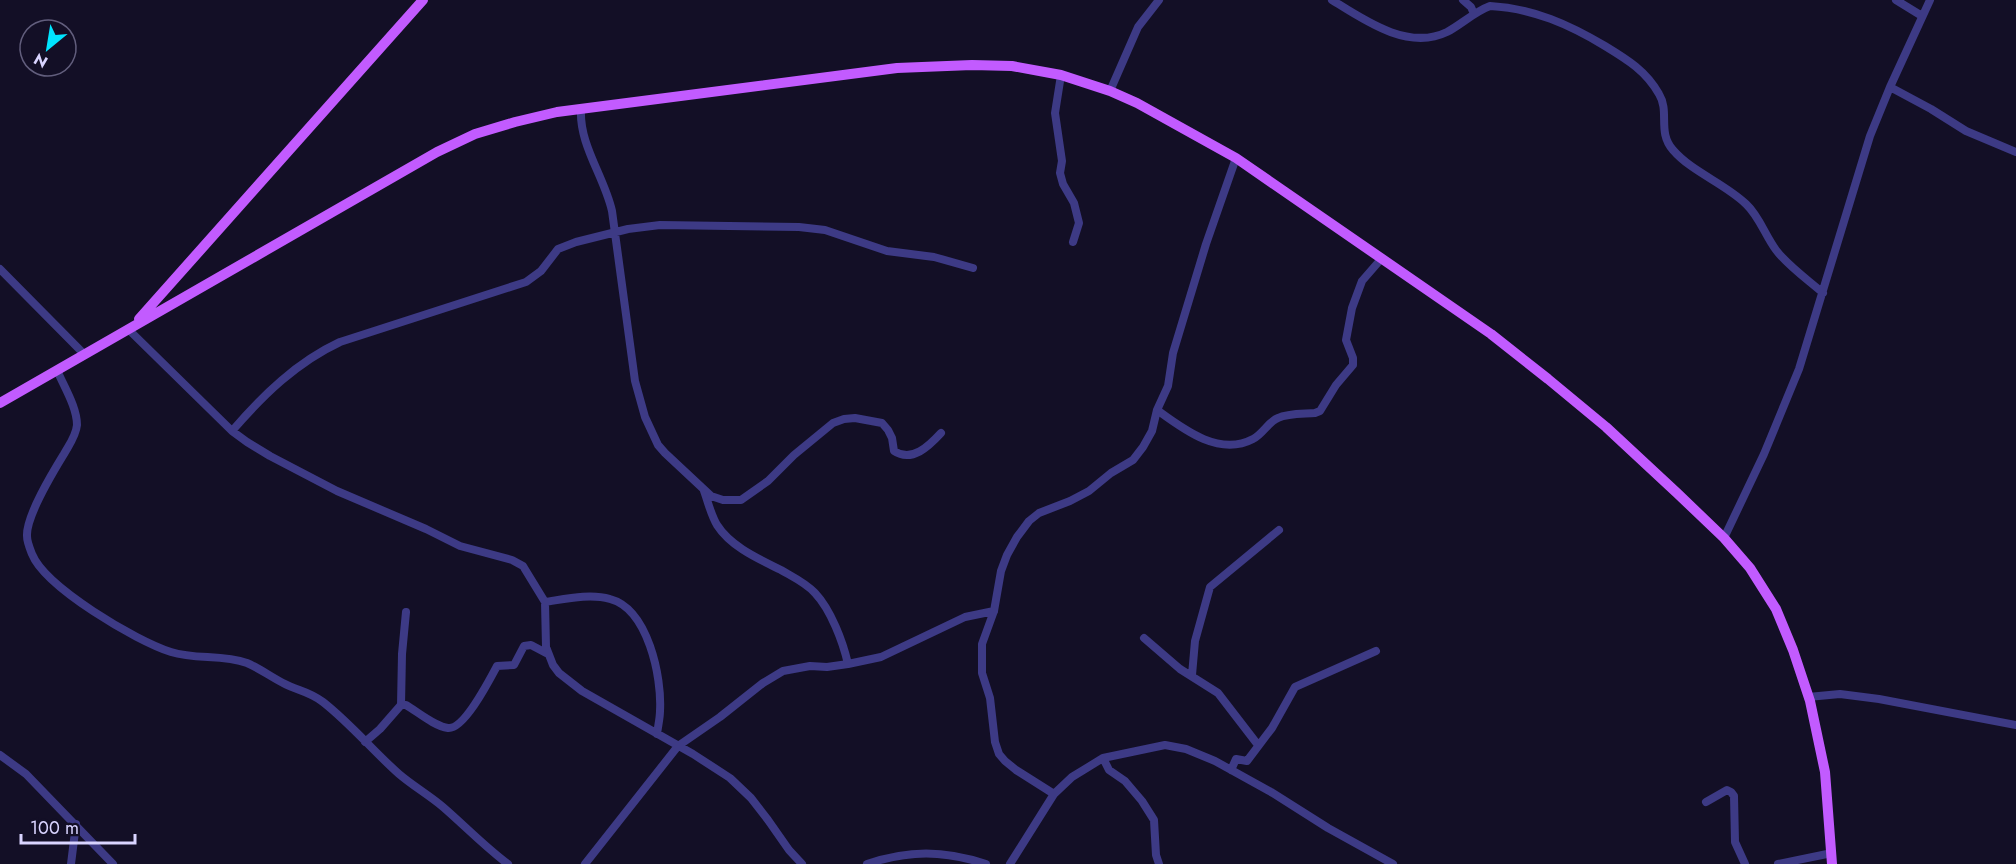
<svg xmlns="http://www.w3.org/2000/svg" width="2016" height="864" font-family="Jost,sans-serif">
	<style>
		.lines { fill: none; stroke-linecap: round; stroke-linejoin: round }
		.minor { stroke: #3d3a85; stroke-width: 8 }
		.major { stroke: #c25bff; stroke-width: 10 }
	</style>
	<rect width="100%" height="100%" fill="#130f26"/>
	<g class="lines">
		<path class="minor" d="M1332,0c32,20 76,51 115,32 15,-8 27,-20 43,-26 43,2 80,19 115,40 23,14 41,25 54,48 11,18 -2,38 14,56 19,22 51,33 73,54 13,12 19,31 30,46 12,16 31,29 47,43
			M1463,0l8,7 3,7
			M1896,0l26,16
			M1061,75l-6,38 7,48 -2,12 3,11 11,19 5,20 -6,19
			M1890,87l41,22 35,22 50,21
			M1110,91l28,-64 21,-27
			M581,109c-2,36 23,67 31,102l23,170 10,36 13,28 7,8 46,43 12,4h18l27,-19 26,-26 39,-32 11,-4 11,-1 27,5 6,7 4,8 2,13c18,12 35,-5 47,-18
			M0,269l84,85
			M129,330l103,101 15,11 23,14 67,35 89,38 34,17 52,14 11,6 22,36 1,45 7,18 6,8 23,18 111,63 37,24 21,20 17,22 21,30 13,14
			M57,370c7,17 20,37 20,55 -1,11 -8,20 -13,29 -11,18 -38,62 -37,82 0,6 3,13 5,18 13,33 104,87 139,98 25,8 51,2 76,11 12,5 24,14 36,20 15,8 26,8 40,19 28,22 50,49 76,72 14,12 30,21 44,33 22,19 42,40 65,57
			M1157,410c26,19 62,47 96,29 10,-5 15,-17 25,-21 10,-5 26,-4 37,-5l5,-2 16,-26 17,-20v-7l-7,-18 6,-32 10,-27 20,-23
			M232,431c31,-36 65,-69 108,-89l186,-60 15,-11 17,-22 18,-7 52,-13 32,-4 139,2 26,3 62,21 47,6 39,11
			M704,491c4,11 7,24 13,34 14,22 42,34 64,45 12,7 25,13 34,23 16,17 28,49 33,71
			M1724,538l40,-84 35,-85 71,-233 20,-49 40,-87
			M545,602c20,-3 45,-9 65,-3 38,10 52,78 50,112 0,7 -2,15 -3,23
			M1144,638l36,31 38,24 40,52
			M1192,675l3,-34 15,-54 69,-57
			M1808,697l32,-3 39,5 137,26
			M401,705h5c12,7 28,21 42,23 16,2 42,-49 49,-62l17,-1 10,-19 7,-1 17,9
			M365,742l15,-13 21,-24 1,-51 4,-42
			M0,755l26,19 87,90
			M1103,758l6,12 16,11 17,20 12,19 2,35 3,9
			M1231,770l5,-11 11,2 25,-33 23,-41 81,-36
			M1054,794l-38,-24 -11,-9 -6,-7 -4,-12 -5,-44 -8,-25v-29l12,-33 7,-40 6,-16 10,-18 12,-16 10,-8 31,-12 19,-10 22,-18 22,-13 10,-13 9,-16 5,-21 11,-24 5,-33 33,-109 30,-86
			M1706,802l21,-12 4,2 3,4 1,46 10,22
			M71,864l5,-40
			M585,864l93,-118 42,-29 43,-34 20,-12 27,-5 17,1 21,-3 33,-7 84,-40 29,-6
			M867,864c42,-14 76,-14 119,0
			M1010,864l44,-70 18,-17 31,-19 62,-13 21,4 29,12 56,31 57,36 65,36
			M1778,864l54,-11"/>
		<path class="major" d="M139,319l284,-319
			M0,403l437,-251 38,-18 40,-12 42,-10 340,-44 75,-3 40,1 49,9 49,16 27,12 99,55 255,176 57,45 58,48 71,66 47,45 26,30 26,41 17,41 17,51 15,71 7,92"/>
	</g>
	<g transform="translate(48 48) rotate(210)"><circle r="28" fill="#130f26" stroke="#625e7d" stroke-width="1.5"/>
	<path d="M0-4.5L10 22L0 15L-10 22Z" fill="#00e5ff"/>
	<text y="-9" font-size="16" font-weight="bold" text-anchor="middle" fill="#d9d4ff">N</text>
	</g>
	<path d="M21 834v9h114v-9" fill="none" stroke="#d9d4ff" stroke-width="3"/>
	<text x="30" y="834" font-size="18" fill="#d9d4ff" stroke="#130f26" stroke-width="4.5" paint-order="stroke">100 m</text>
</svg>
